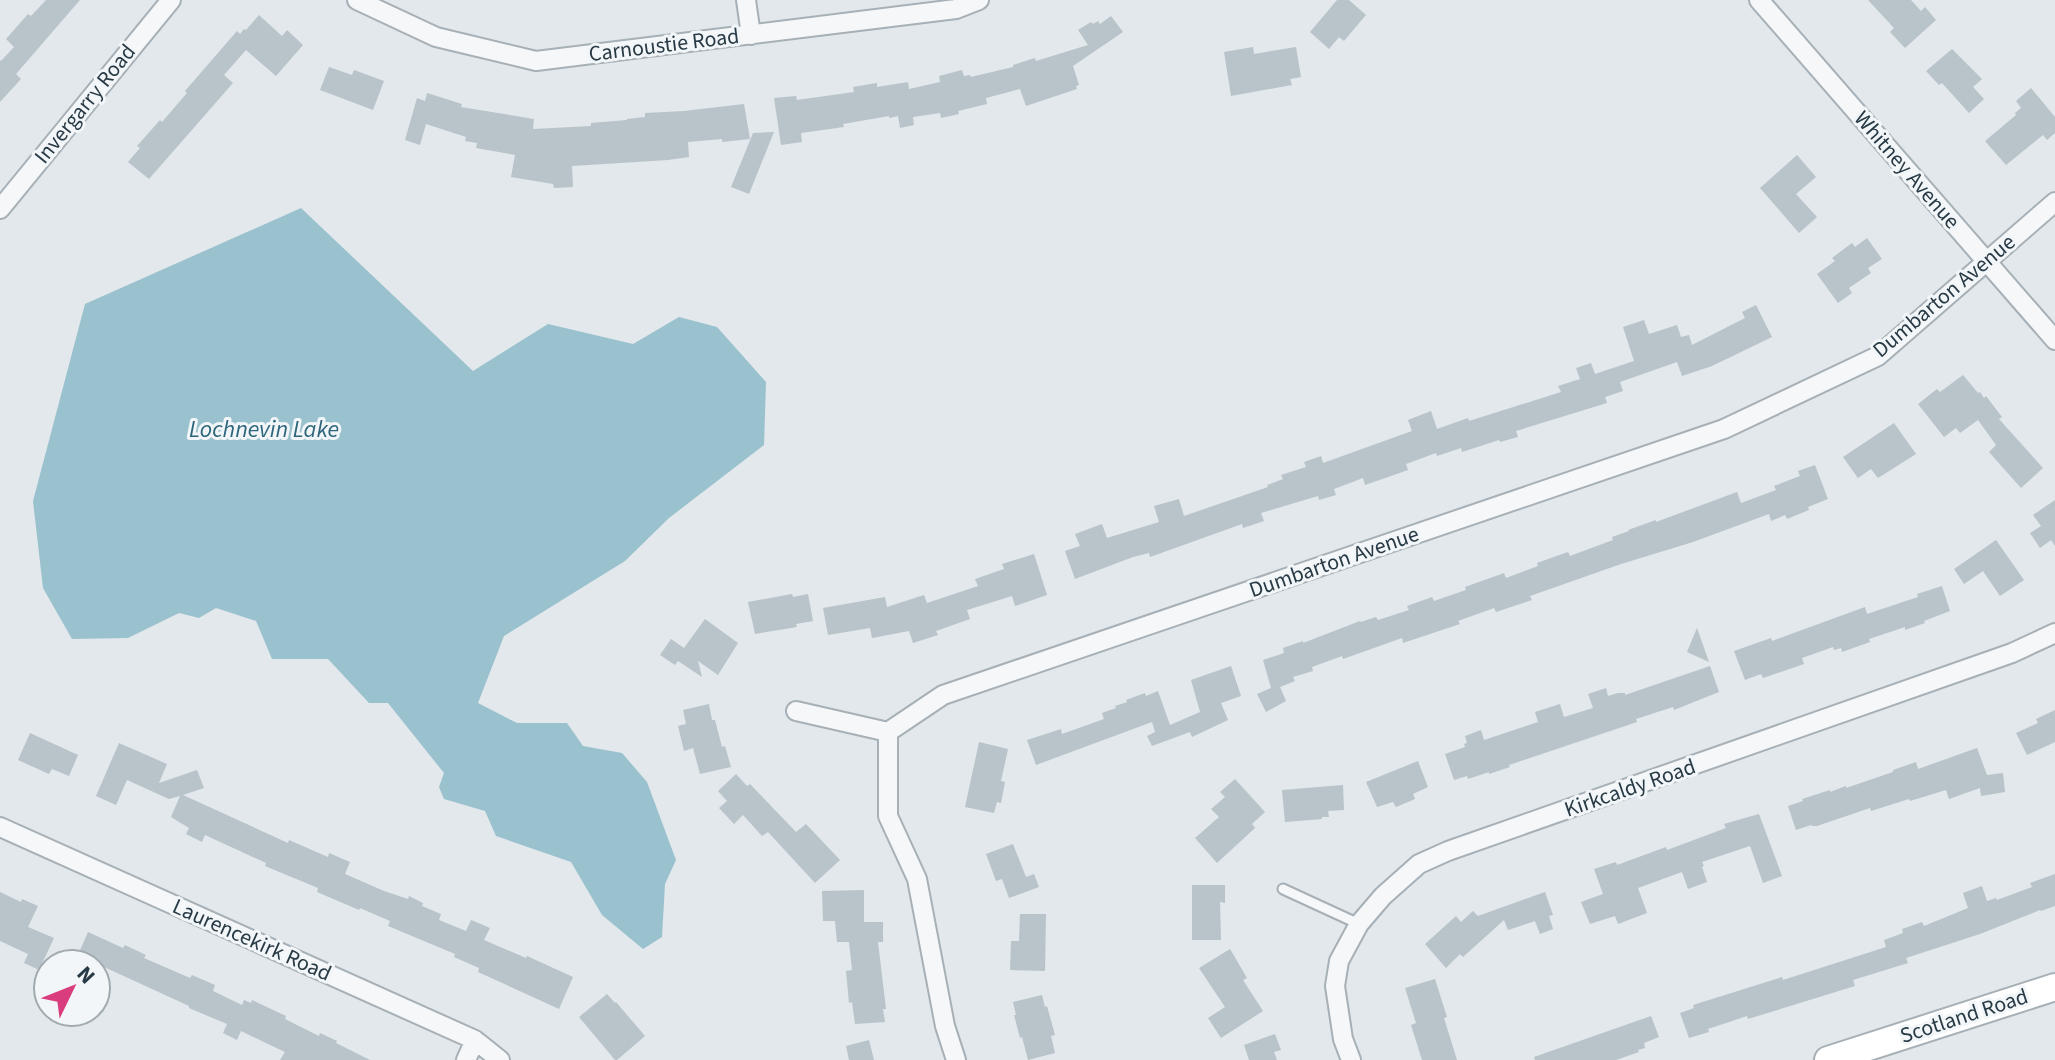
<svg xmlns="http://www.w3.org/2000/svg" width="2055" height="1060" font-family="'Source Sans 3',sans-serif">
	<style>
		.water { fill: #9ac1ce }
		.building { fill: #b8c3ca }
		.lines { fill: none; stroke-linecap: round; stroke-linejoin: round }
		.lane-casing { stroke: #a6b0b6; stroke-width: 13 }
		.street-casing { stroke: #a6b0b6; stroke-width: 22 }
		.secondary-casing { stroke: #a6b0b6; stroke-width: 30 }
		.lane { stroke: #f5f7f9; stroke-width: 9 }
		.street { stroke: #f5f7f9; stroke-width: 18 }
		.secondary { stroke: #fff; stroke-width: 26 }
		.labels { text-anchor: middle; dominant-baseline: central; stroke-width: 6; stroke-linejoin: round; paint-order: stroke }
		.street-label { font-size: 22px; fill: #283a45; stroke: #f2f6f8 }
		.water-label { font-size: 24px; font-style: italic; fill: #2e667c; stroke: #f2f6f8 }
	</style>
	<rect width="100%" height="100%" fill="#e2e8eb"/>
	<path class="water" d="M301,208l172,163 75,-47 85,20 46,-27 38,10 49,55 -2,63 -95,73 -44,43 -121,75 -26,67 39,20h50l16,23 39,7 25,29 29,78 -11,24 -3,53 -19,12 -41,-34 -31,-53 -75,-26 -11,-25 -41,-12 -5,-12 5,-14 -56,-70h-19l-41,-44h-56l-16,-38 -40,-13 -17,10 -20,-5 -51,25 -56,1 -29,-51 -10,-87 52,-197z"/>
	<path class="building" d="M46,0h34l-64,74 5,5 -21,23v-42l1,1 13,-14 -8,-8 22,-25 3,2z
		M1337,0h12l17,15 -22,26 -5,-4 -10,12 -19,-17z
		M1868,0h43l10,11 4,-4 11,13 -31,28 -15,-16 4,-4z
		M259,15l23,21 5,-6 16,15 -27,31 -30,-26 -22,25 9,8 -84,96 -21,-17 12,-14 -3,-2 23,-26 2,2 25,-29 -2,-2 52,-60 3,3 4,-5 2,1z
		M1111,16l12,16 -50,34 6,19 -3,1 1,3 -51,17 -6,-17 -34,9 1,6 -29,7 1,3 -18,4 -1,-5 -27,4 1,8 -14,3 -2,-12 -9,2v-2l-46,8 1,3 -43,6 1,9 -21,3 -7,-47 22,-2 1,4 57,-8 -1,-5 24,-4v4l31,-5 1,7 31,-7 -1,-6 23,-6 2,6 6,-1 1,2 42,-10v-2l22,-7 1,3 52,-16 -10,-15 13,-8 2,2 5,-3 2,3z
		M1253,47l1,7 42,-7 5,30 -11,2 2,6 -61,11 -7,-44z
		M1952,49l30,30 -9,8 11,12 -15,14 -27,-30 -3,2 -13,-14z
		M329,67l23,8 2,-5 30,11 -11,29 -53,-20z
		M2031,88l24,29v16l-8,7 -4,-5 -37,30 -21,-24 31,-26 -1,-2 6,-5 -5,-7z
		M427,93l35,11 -1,3 73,12 -1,10 58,-3v-3l36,-3v-1l18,-2v-4l39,-2 60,-7 6,35 -28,3v-3l-34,3 1,15 -21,3 -96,6 1,21 -19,1 -1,-4 -42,-7 4,-22 -39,-7 1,-5 -12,-2 1,-4 -40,-13 -6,21 -15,-5 12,-42 8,3z
		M774,132l-25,62 -18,-7 22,-54z
		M1797,155l19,22 -20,17 21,23 -18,16 -39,-45z
		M1867,238l15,21 -14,9 3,5 -22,15 3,5 -14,10 -21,-29 18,-13 -3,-3 20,-15 3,4z
		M1756,305l16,32 -60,29 -30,10 -5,-14 -57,20 3,9 -18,6 2,6 -91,28 2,6 -18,5 -1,-2 -37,12 -1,-4 -24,8 -1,-3 -30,11 2,6 -17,6 -26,9 -2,-7 -29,11 2,6 -17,5 -1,-4 -57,17 3,8 -21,7 -1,-4 -92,33 -1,-4 -16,4 -58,22 -10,-28 15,-5 -5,-12 27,-10 5,14 52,-16 -5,-16 25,-7 5,17 84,-29 -1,-2 16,-6 -2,-4 25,-8 -2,-5 17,-6 2,7 89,-32 -4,-11 23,-9 6,18 31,-11 1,3 92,-29 -3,-6 22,-7 -4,-11 15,-5 4,11 39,-13 -11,-34 21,-7 5,14 28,-9 4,12 8,-2 3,10 53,-27 -3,-6z
		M1963,375l15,18 2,-1 4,6 2,-2 16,21 -3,2 44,49 -22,20 -32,-36 7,-7 -18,-25 -18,13 -4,-5 -12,9 -26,-33 19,-15 3,3z
		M1894,423l22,31 -38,24 -7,-9 -13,9 -15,-21z
		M1815,465l13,34 -20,8 1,3 -22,9 -2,-4 -14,6 -2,-7 -76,28 -72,22 -91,32 2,4 -36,12 -2,-4 -36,13 2,3 -57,19 -1,-5 -59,21 -1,-3 -30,11 1,4 -20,6 2,4 -15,6 6,14 -20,11 -9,-18 14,-6 -8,-28 21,-7 -1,-5 20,-7v2l57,-22 1,1 15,-5 2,3 31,-10 -2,-4 25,-9 2,4 32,-11 -1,-3 39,-14 2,5 32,-12 -1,-3 31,-11 2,4 43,-16 -1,-3 17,-6 -1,-1 28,-10v2l81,-30 4,11 35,-13 -2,-4 26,-10 -2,-5z
		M2055,500v46l-4,-6 -11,8 -10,-15 11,-7 -8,-11z
		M1996,540l28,40 -24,16 -17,-25 -19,13 -10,-15z
		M1034,554l13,41 -32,11 -3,-10 -45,14 3,9 -34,12 2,4 -25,8 -4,-12 -37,7 -2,-10 -42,7 -5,-27 62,-11 2,10 37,-12 3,8 51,-17 -3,-7 29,-10 -2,-5z
		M1942,586l8,25 -26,10 1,2 -20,7v-3l-36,12 1,3 -28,10 -1,-4 -7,2 -1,-3 -31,11 2,6 -41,14 -2,-4 -16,6 -11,-29 37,-13 1,3 93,-34 2,7 51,-17 -1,-3z
		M792,594l1,3 15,-3 5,27 -17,3 1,3 -42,7 -7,-32z
		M705,619l33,24 -20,32 -20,-14 4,16 -24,-16 -3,4 -15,-10 11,-16 13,9z
		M1697,628l12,34 -22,-10z
		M1231,666l10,30 -20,7 7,17 -36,17 -2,-5 -38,14 -5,-10 8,-4 -3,-10 -116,43 -9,-25 34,-11 1,5 42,-15 -2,-6 14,-5 -1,-2 12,-4 -1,-2 19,-7 1,3 12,-5 12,34 30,-13 -9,-32z
		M1710,666l9,26 -45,18 -1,-3 -37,12 1,3 -128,43 1,2 -21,7v-2l-21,7 -1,-3 -13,4 -9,-26 20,-7 -1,-3 3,-1 -2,-7 16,-6 3,10 54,-18 -3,-10 25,-8 4,13 29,-9 -5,-14 18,-6 2,8 10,-3h7v2z
		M709,704l3,16h3l7,27 3,-1 6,21 -31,7 -7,-26 -9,3 -6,-25 8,-2 -3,-14z
		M2055,710v32l-28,13 -11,-22 22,-10 -2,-4z
		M30,733l48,22 -9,21 -17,-7 -3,5 -31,-14z
		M979,742l29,7 -7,32 4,1 -4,21 -4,-1 -3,11 -29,-6z
		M119,743l48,21 -8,19 38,-13 7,18 -21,7 105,48 1,-3 39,17 1,-4 21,9 -5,12 39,17 24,8 1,-3 14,7 -1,3 19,8 -2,6 27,11 5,-11 19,8 -6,12 42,18 1,-2 46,21 -14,32 -81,-37 1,-4 -25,-11 1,-3 -67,-28 2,-5 -30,-13 -1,2 -42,-18 1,-4 -53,-22 1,-3 -61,-28 -3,7 -16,-8 3,-6 -18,-11 9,-21 -11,3 -42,-19 -11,25 -20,-9z
		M1977,748l10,27 16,-2 2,19 -24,4 -1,-8 -31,11 -3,-9 -36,11 -1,-2 -38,12 -1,-3 -53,18h-5l-1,-1 -15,5 -8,-24 15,-5 -1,-2 28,-9v2l16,-6v2l47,-16v-2l23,-8 2,7z
		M1418,761l10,26 -15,7 2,5 -19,8 -3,-5 -16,5 -11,-25z
		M736,774l11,12 3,-2 46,48 10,-8 34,36 -25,23 -47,-51 -6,4 -19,-21 -9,9 -15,-16 8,-7 -9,-10z
		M1235,779l30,33 -13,12 3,4 -38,35 -22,-25 24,-21 -8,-8 14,-12 -5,-5z
		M1343,785l1,25 -16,1 1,6h-7v2l-37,3 -3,-32z
		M1759,814l23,62 -19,7 -13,-37 -48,16 2,4 -2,1 5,15 -19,7 -6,-17 -44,16 9,25 -29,11 -3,-8 -25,8 -9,-22 22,-8 -9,-25 22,-7 1,3 49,-18 1,3 59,-22 -2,-4z
		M1013,844l13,33 8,-3 5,13 -30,11 -7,-19 -6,2 -10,-27z
		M2055,874v32l-14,5 -1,-1 -60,24 -74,24 2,5 -55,17 2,6 -107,33 -1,-3 -39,13 1,3 -20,6 -9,-25 14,-5 -1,-3 89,-28 1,3 103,-33 -2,-7 19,-7 -1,-4 20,-7 2,4 44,-18 -5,-15 19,-7 5,15 9,-3 1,2 35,-13 -2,-4z
		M1192,885h33v18l-5,-1 1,38h-29z
		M864,890v32h19v20h-5l8,67h-3l2,13 -30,2 -3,-22 -3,1 -3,-32 6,-1 -3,-28h-12l-2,-21h-12l-1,-30z
		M0,892l21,10 1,-3 16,7 -10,21 26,11 -15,32 -15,-7 4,-9 -28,-13z
		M1545,892l8,23 -4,1 4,13 -13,5 -5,-13 -27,9 -4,-10 -41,37 -3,-3 -14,14 -21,-24 31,-28 5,6 12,-11 5,5z
		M1020,914h26l-1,57 -35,-1 1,-29h8z
		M88,932l35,16 2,-3 21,10 -2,3 46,20 2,-3 23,10 -2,6 29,14 2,-5 7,3 1,-3 34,16 -1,3 34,17 1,-3 17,8 -1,2 34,17h-90l5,-8 -44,-21 -4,9 -14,-7 4,-9 -38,-16v-2l-111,-51z
		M1230,949l17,29 -4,2 20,31 -42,27 -13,-20 17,-11 -26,-39z
		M1435,979l12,38 -3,1 13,42h-35l-11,-35 5,-2 -11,-35z
		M607,994l8,9 1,-1 29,34 -28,24h-2l-36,-43z
		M1042,995l3,12 2,-1 8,29 -4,1 4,17 -27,7 -6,-23 -2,1 -6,-23h2l-3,-13z
		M1651,1016l8,21 -15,6 1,5 -7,2 1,2 -23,8h-81l-1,-3z
		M1275,1034l6,16 -7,2 3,8h-28l-5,-15z
		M869,1040l5,20h-25l-3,-14z"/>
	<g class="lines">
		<defs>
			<path id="lane" d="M1283,889l76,35"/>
			<path id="street" d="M357,0l79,37 100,24 420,-52 23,-9
				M746,0l5,35
				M1759,0l296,340
				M0,209l171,-209
				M796,711l92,21
				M888,732l55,-37 781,-266 154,-73 177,-154
				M888,732v84l29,63 28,147 11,34
				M0,827l475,213 25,20
				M466,1060l9,-20
				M1351,1060l-8,-21 -8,-53 4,-25 20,-37 24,-28 36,-32 29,-13 564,-198 43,-20"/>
			<path id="secondary" d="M1828,1060l227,-73"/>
		</defs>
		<use href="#lane" class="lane-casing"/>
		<use href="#street" class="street-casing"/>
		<use href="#secondary" class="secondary-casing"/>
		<use href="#lane" class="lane"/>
		<use href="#street" class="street"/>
		<use href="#secondary" class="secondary"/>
	</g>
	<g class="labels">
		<g class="street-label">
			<text transform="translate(664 45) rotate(-7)">Carnoustie Road</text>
			<text transform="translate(85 104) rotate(-51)">Invergarry Road</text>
			<text transform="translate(1907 170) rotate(49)">Whitney Avenue</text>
			<text transform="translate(1944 296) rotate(-40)">Dumbarton Avenue</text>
			<text transform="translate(1334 562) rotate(-19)">Dumbarton Avenue</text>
			<text transform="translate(1630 788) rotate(-19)">Kirkcaldy Road</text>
			<text transform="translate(252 940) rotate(24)">Laurencekirk Road</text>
			<text transform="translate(1964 1016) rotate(-18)">Scotland Road</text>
		</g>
		<g class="water-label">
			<text x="264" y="429">Lochnevin Lake</text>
		</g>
	</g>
	<g transform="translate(72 988) rotate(47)"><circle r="38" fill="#f2f6f8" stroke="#a1abb0" stroke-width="2"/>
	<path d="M0-6L14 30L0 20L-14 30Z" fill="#da3d7d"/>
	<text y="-12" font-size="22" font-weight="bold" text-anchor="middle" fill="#283a45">N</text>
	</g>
</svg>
